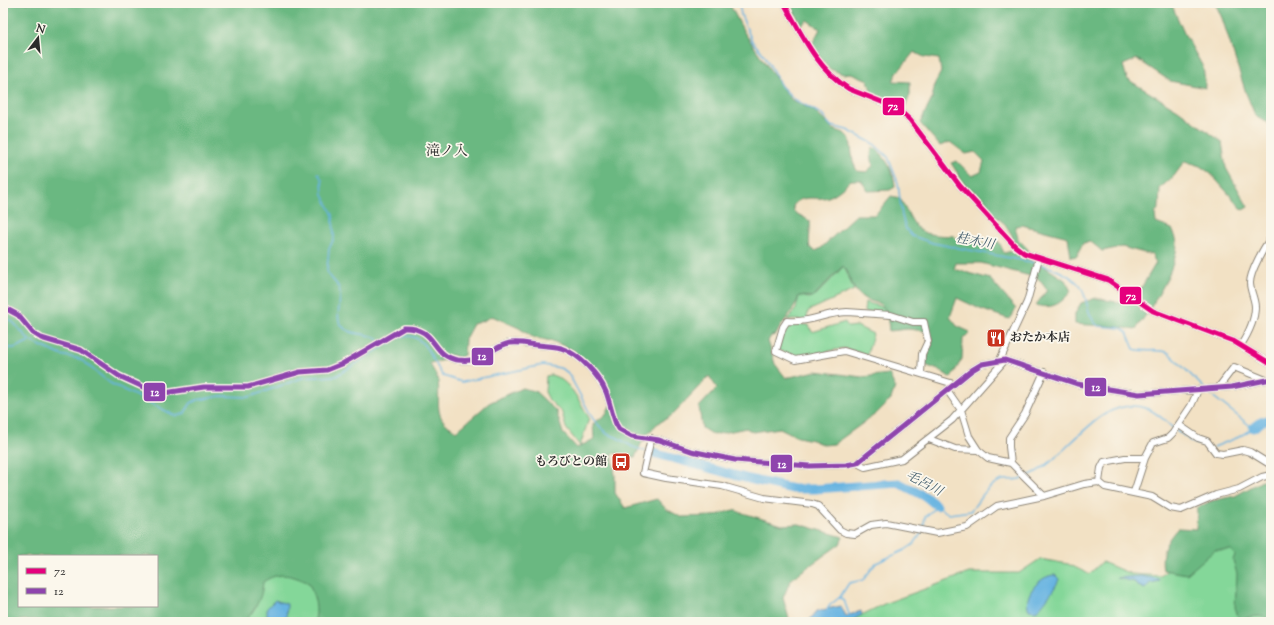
<svg xmlns="http://www.w3.org/2000/svg" width="1274" height="625" font-family="'Sorts Mill Goudy','Noto Serif JP',serif">
	<style>
		.green { fill: #84d799; stroke: #588162 }
		.forest { fill: #6bb881; stroke: #4b7256; fill-rule: evenodd }
		.water { fill: #68b4e1; stroke: #4a7086 }
		.lines { fill: none; stroke-linecap: round; stroke-linejoin: round }
		.stream { stroke: #68b4e1; stroke-width: 1.5 }
		.river { stroke: #68b4e1; stroke-width: 9 }
		.street-casing { stroke: #8e8678; stroke-width: 8 }
		.street { stroke: #fff; stroke-width: 6 }
		.bus-1-casing { stroke: #fbf7ec; stroke-width: 8 }
		.bus-2-casing { stroke: #fbf7ec; stroke-width: 8 }
		.bus-1 { stroke: #e5007d; stroke-width: 5 }
		.bus-2 { stroke: #8e44ad; stroke-width: 5 }
		.labels { text-anchor: middle; dominant-baseline: central; stroke-width: 3.5; stroke-linejoin: round; paint-order: stroke }
		.poi-label { font-size: 12px; font-weight: bold; fill: #2b2b2b; stroke: #fbf7ec; text-anchor: start }
		.water-label { font-size: 13px; font-style: italic; fill: #405b6b; stroke: #fbf7ec }
		.quarter-label { font-size: 14px; fill: #2b2b2b; stroke: #fbf7ec }
		.line-badge { stroke: #fbf7ec; stroke-width: 1.5 }
		.badge-label { font-size: 11px; text-anchor: middle; font-weight: bold; fill: #fff }
	</style>
	<rect width="100%" height="100%" fill="#fbf7ec"/>
	<filter id="ink" filterUnits="userSpaceOnUse"><feTurbulence type="fractalNoise" baseFrequency=".025" numOctaves="2"/><feDisplacementMap in="SourceGraphic" scale="8" xChannelSelector="R" yChannelSelector="G"/><feConvolveMatrix kernelMatrix="1 2 1 2 8 2 1 2 1" color-interpolation-filters="sRGB"/></filter>
	<filter id="wash" filterUnits="userSpaceOnUse"><feTurbulence type="fractalNoise" baseFrequency=".012" numOctaves="4" result="noise"/><feDisplacementMap in="SourceGraphic" scale="16" xChannelSelector="R" yChannelSelector="G"/><feGaussianBlur stdDeviation="0.9" result="paint"/><feColorMatrix in="noise" values="0 0 0 0 0 0 0 0 0 0 0 0 0 0 0 0 0 1.4 0 .05"/><feComposite in="paint" operator="in"/></filter>
	<g filter="url(#wash)">
		<rect width="100%" height="100%" fill="#f2e1c4"/>
		<path class="green" d="M844,266l10,24 -46,21 -1,9h-20l9,-11 3,-13 10,2 7,-3z
			M865,302l21,6v6l-22,-2z
			M845,322l3,5 9,-1 16,8 -6,21 -23,-7 -48,10 -18,-8 6,-23 4,-3 21,1 3,7z
			M551,375c18,4 29,27 38,43l-9,28 -14,-18 -4,-15 -13,-13 -4,-8 1,-16z
			M1233,541l38,68v13h-424l39,-19 83,-30h50l21,-14 28,5 21,10 13,-12 29,12 30,2 18,-17z
			M272,572l40,4 22,46h-111z"/>
		<path class="forest" d="M3,3h726l15,29 42,61 6,7 21,10 20,19 11,4 6,6 3,23 4,9 9,1 7,-6 -2,-13 2,-5 4,1c10,12 17,22 18,38l-5,3 -22,1 -7,-11h-10c-6,6 -14,14 -23,17 -12,4 -26,-4 -35,9l1,6 16,9c1,10 -2,18 0,27l5,3 5,-2 36,-34h19l16,-19 9,2c18,33 14,37 54,38l3,3 11,-5 17,11 4,-6 10,3 5,11 8,-2 33,16 20,13 6,11c-9,12 -19,19 -35,14l11,-15 -9,-12 -57,-15h-25l-2,6 36,10 26,30 -7,10 -29,-10 -23,-11 -7,19 7,9 13,6 -7,7 -1,20 -11,19 -10,-7 -16,-6 8,-25 -8,-9 -17,-2 -19,2c-3,-42 -16,-19 -33,-40 -6,-7 -6,-19 -13,-25l-30,31 -14,-1c-5,17 -16,23 -23,39l-5,1 -3,5 7,23 11,14 30,-7 46,6 27,-3 6,13 -4,12 -14,14 -43,31 -10,1 -12,-5 -14,-3 -18,-9 -27,4 -7,-4 -33,7 -11,-7 -3,-21 18,-19 -8,-12 -38,40 -14,8 -13,14 -9,19 -23,-4 3,23v17l10,15 32,-9 9,10 15,8 33,-1 19,-6 49,15 17,-1 44,13 -3,7 -49,35 -8,19 7,24h-476c5,-14 0,-25 -5,-39 -17,-8 -30,-12 -46,-1 -1,17 -8,28 -19,40h-201c-7,-5 -30,0 -40,0zM492,316l27,12 15,10 18,3 21,9 29,29 11,21 -7,14 -13,10 1,15 -17,9 -14,-15 -7,-22 -21,-20 -13,-3 -33,15 -32,28c-26,-13 -16,-27 -19,-51 -1,-5 -6,-11 -8,-17l11,-2 11,-6 8,3 4,-3 1,-16 8,-15 10,-3zM19,556h138v50h-138z
			M790,3h381l13,30 19,34 3,21 -36,-7 -33,-22 -14,6 4,14 51,31 44,32 4,26 22,39 -5,3 -33,-37 -10,-7 -15,-5 -11,15 -14,12 -1,19 -4,7 1,9 16,6c2,4 5,10 5,15 -1,26 -26,65 -42,86 -20,-5 -40,-4 -60,-6v-10l6,-11 15,-5 25,5 16,-8 19,-32 -4,-8 -30,-8 -20,4 -11,-9 -8,1 -6,13 -6,1 -3,-20 -46,-12 -7,1 3,13 10,10 -1,3 -14,-11 -1,-6 -7,-11 -13,-11 -8,-15 -19,-13 -14,-22 6,-2 15,15 9,-4 3,-11 -9,-9 -9,2 -16,-12 -10,4 -20,-23 12,-24 3,-16 6,-11 -2,-13 -15,-2 -10,-5 -17,21 -4,8 17,1v13l-5,12 -33,-13 -4,-14 -17,-7 -8,1 -13,-5 -19,-23 9,-17 -13,-9 -6,5z
			M1215,3h56v122l-16,-10 -9,-22 -24,-75z
			M1270,480l1,140c-11,-6 -20,-4 -32,0l-4,-13 2,-33 -4,-14 2,-5 -4,-5h-16l-28,24 -24,-4c-3,-18 3,-29 15,-42l18,1 1,-21 14,-7 24,-5 27,-15z"/>
		<path class="water" d="M1055,575l4,4c-1,5 -18,30 -23,32l-7,-1c-7,-14 11,-35 26,-35z
			M1141,576l18,3 1,2 -10,2 -5,6 -9,-4 -1,-3 -18,-4z
			M275,600l12,4 -1,18h-19v-14z
			M841,606l5,10 15,-5 1,4 -14,7h-40l9,-11z"/>
		<g class="lines">
			<path class="stream" d="M739,3l2,12 11,26 13,15 16,30 13,13 27,15 10,12 16,4 27,14 14,13 10,26 4,33 4,13 6,7 21,7 103,20
				M318,173l4,7 1,15 10,20 1,23 -5,11 -2,21c1,7 9,11 12,18 5,14 -9,33 8,42 10,6 22,2 32,10
				M1040,264c13,4 35,12 42,25 6,12 5,28 16,37l23,2 6,4 7,17c12,4 23,-1 35,4l35,35
				M3,315l11,8 16,18 31,14 19,4 30,24 66,33 8,-2 7,-11 6,-3 24,-4 28,1 53,-19 34,-2 62,-39c27,-8 33,23 45,39l19,6 81,-17 17,3 7,4 5,8 21,39 14,15 9,3 17,10 12,4
				M3,348h11l16,-7
				M1206,391l47,37 -14,9 -25,10
				M1176,430l18,13 14,4
				M1028,476c40,-16 70,-83 118,-68 11,4 19,13 27,20
				M923,529l2,-12 12,-11 12,8 22,-3c8,-11 18,-28 32,-31 7,-1 13,1 20,-2
				M840,597l5,6 5,14
				M826,611l4,-6 10,-8 9,-14 14,-3 13,-17 29,-13 9,-6 8,-12"/>
			<path class="river" d="M1253,428l10,-7 8,-2
				M653,453l96,26 44,10h22l84,-6 27,14 11,9"/>
		</g>
	</g>
	<g filter="url(#ink)">
		<g class="lines">
			<defs>
				<path id="street" d="M784,3c18,32 33,66 65,86l48,19 13,12 50,66 55,60 9,7 84,27 45,31 80,30 38,23
					M3,307l15,8 15,18 8,5 40,12 38,26 35,16 10,1 40,-6h44l52,-15 27,-2 15,-6 62,-36c34,-1 26,28 54,32 25,3 30,-10 48,-16 9,-3 22,0 31,1 8,1 17,1 24,3 18,6 38,27 45,44 4,11 6,22 10,32l3,5 13,7 27,4 32,11 44,9 74,6 37,-1 11,-2 115,-93 10,-6 23,-4 72,24 62,10 93,-7 39,-8
					M847,312l44,3 22,7h11l4,19 -6,13 -1,20 -77,-23 -49,9 -19,-9 7,-24 4,-6c23,2 37,-8 60,-9z
					M1241,345c7,-11 14,-24 14,-38 0,-8 -5,-16 -5,-24 0,-11 14,-36 21,-45
					M1000,360l27,-58 12,-44
					M1044,372l-19,42 -16,24v9l2,16 33,33
					M921,374l33,10
					M1218,388l16,-21 32,13
					M947,390l14,20 8,26 9,14 10,8 23,5
					M1179,425l19,13 9,3 9,12 7,1 20,-4 7,2 21,13
					M651,438l-8,35 23,5 56,8 42,12 48,6 6,2 22,24 6,3 9,1 16,-9 15,-2 51,10 30,-6 30,-21 47,-10 40,-12 15,-2 6,5 47,10 18,11 11,2 35,-15 23,-6 23,-12 9,-2
					M929,439l26,10 23,1
					M857,463l8,4 37,-8 50,-39 53,-60
					M1099,482l2,-14 3,-6 21,-4h20l8,-15 15,-5 5,-5 18,-27 7,-16
					M1134,492l11,-34"/>
			</defs>
			<use href="#street" class="street-casing"/>
			<use href="#street" class="street"/>
			<defs>
				<path id="bus-1" d="M784,3c18,32 33,66 65,86l48,19 13,12 50,66 55,60 9,7 84,27 45,31 80,30 38,23"/>
				<path id="bus-2" d="M3,307l15,8 15,18 8,5 40,12 38,26 35,16 10,1 40,-6h44l52,-15 27,-2 15,-6 62,-36c34,-1 26,28 54,32 25,3 30,-10 48,-16 9,-3 22,0 31,1 8,1 17,1 24,3 18,6 38,27 45,44 4,11 6,22 10,32l3,5 13,7 27,4 32,11 44,9 74,6 37,-1 11,-2 115,-93 10,-6 23,-4 72,24 62,10 93,-7 39,-8"/>
			</defs>
			<use href="#bus-1" class="bus-1-casing"/>
			<use href="#bus-2" class="bus-2-casing"/>
			<use href="#bus-1" class="bus-1"/>
			<use href="#bus-2" class="bus-2"/>
		</g>
	</g>
	<defs>
		<symbol id="restaurant-square" viewBox="-11 -11 22 22"><rect x="-9" y="-9" width="18" height="18" rx="4" fill="#c8321e" stroke="#fbf7ec"/><path d="M-5-6h1v4h1v-4h1v4h1v-4h1v5L-1.5 .5V6h-2V.5L-5-1ZM5-6V6H3V1.5H1.5Q1.5-4 5-6Z" fill="#fff"/></symbol>
		<symbol id="bus-square" viewBox="-11 -11 22 22"><rect x="-9" y="-9" width="18" height="18" rx="4" fill="#c8321e" stroke="#fbf7ec"/><path d="M-5-6H5V4H4V6H2V4H-2V6H-4V4H-5ZM-3.5-4V0h7V-4ZM-3.5 1.2v1.5H-2V1.2ZM2 1.2v1.5H3.5V1.2Z" fill="#fff"/></symbol>
	</defs>
	<g fill-rule="evenodd">
		<use href="#restaurant-square" x="985" y="327" width="22" height="22"/>
		<use href="#bus-square" x="610" y="451" width="22" height="22"/>
	</g>
	<g class="labels">
		<g class="poi-label">
			<text x="1010" y="338">おたか本店</text>
			<text x="607" y="462" text-anchor="end">もろびとの館</text>
		</g>
		<g class="water-label">
			<text transform="translate(975 242) rotate(11)">桂木川</text>
			<text transform="translate(924 484) rotate(28)">毛呂川</text>
		</g>
		<g class="quarter-label">
			<text x="447" y="152">滝ノ入</text>
		</g>
	</g>
	<g class="line-badge">
		<rect x="882" y="97" width="23" height="19" rx="4" fill="#e5007d"/>
		<rect x="1119" y="286" width="23" height="19" rx="4" fill="#e5007d"/>
		<rect x="471" y="347" width="23" height="19" rx="4" fill="#8e44ad"/>
		<rect x="1084" y="377" width="23" height="20" rx="4" fill="#8e44ad"/>
		<rect x="143" y="382" width="23" height="20" rx="4" fill="#8e44ad"/>
		<rect x="770" y="454" width="23" height="19" rx="4" fill="#8e44ad"/>
	</g>
	<g class="badge-label">
		<text x="893" y="110">72</text>
		<text x="1131" y="300">72</text>
		<text x="482" y="360">12</text>
		<text x="1096" y="391">12</text>
		<text x="155" y="396">12</text>
		<text x="782" y="468">12</text>
	</g>
	<rect width="1274" height="625" fill="none" stroke="#fbf7ec" stroke-width="16"/>
	<rect x="18" y="555" width="140" height="52" fill="#fbf7ec" stroke="#a8a59f"/>
	<rect x="26" y="568" width="20" height="6" fill="#e5007d" stroke="#a8a59f"/>
	<text x="54" y="575" font-size="12" fill="#2b2b2b">72</text>
	<rect x="26" y="588" width="20" height="6" fill="#8e44ad" stroke="#a8a59f"/>
	<text x="54" y="595" font-size="12" fill="#2b2b2b">12</text>
	<g transform="translate(38 38) rotate(16)" stroke="#fbf7ec" stroke-width="3" paint-order="stroke">
	<path d="M0-3L7 15L0 10L-7 15Z" fill="#2b2b2b"/>
	<text y="-6" font-size="11" font-weight="bold" text-anchor="middle" fill="#2b2b2b">N</text>
	</g>
</svg>
